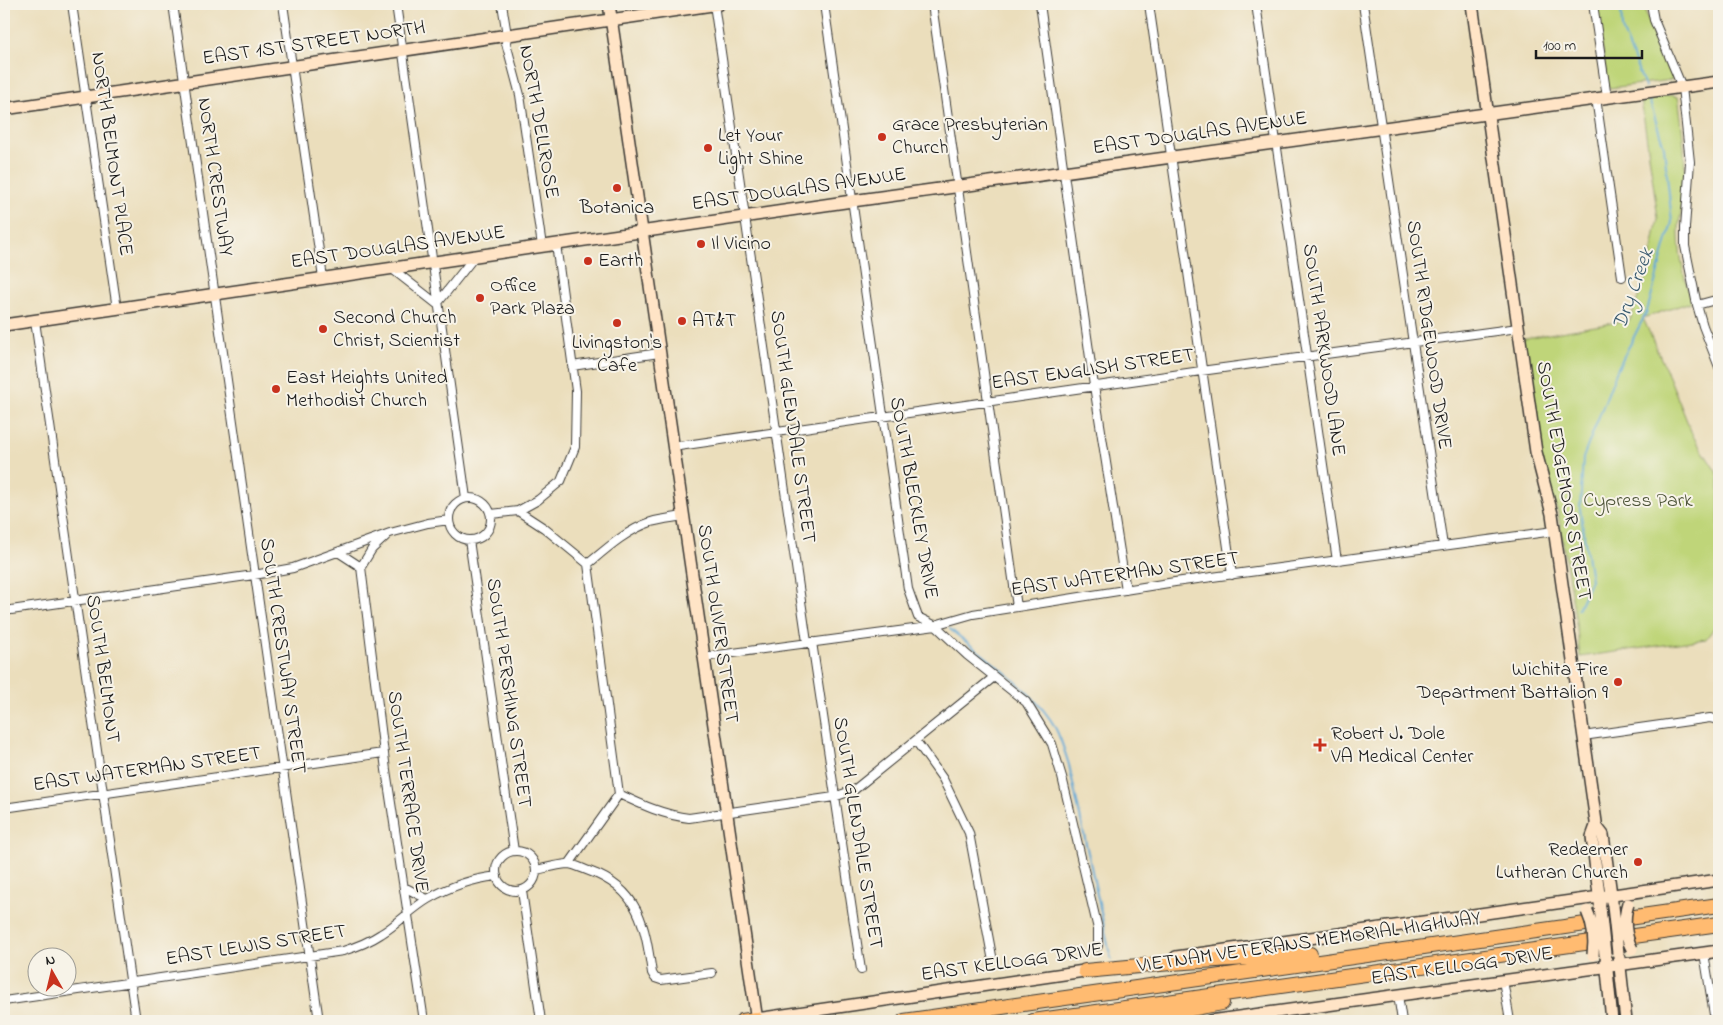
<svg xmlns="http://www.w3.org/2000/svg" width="1723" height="1025" font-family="'Indie Flower',sans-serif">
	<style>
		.green { fill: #bfd579; stroke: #6e784a }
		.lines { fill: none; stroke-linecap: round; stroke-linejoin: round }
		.stream { stroke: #5ea8d6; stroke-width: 2 }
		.street-casing { stroke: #3b3934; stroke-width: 10 }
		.secondary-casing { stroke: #3b3934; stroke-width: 14 }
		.highway-casing { stroke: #3b3934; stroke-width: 16 }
		.street { stroke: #fff; stroke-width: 8 }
		.secondary { stroke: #ffe4c6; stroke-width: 11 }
		.highway { stroke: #ffbb71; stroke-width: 14 }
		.secondary-bridge-casing { stroke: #3b3934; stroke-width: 14; stroke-linecap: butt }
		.secondary-bridge { stroke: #ffe4c6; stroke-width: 11 }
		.poi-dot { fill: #c8321e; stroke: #f7f3e8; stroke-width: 2 }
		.labels { text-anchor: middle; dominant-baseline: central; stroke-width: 4; stroke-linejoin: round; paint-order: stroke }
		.street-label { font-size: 20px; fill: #1c1c1c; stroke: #f7f3e8 }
		.poi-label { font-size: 20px; fill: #1c1c1c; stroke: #f7f3e8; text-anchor: start }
		.park-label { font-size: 20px; fill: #4d5438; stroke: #f7f3e8 }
		.water-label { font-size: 21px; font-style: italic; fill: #3a5b70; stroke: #f7f3e8 }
	</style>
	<rect width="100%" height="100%" fill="#f7f3e8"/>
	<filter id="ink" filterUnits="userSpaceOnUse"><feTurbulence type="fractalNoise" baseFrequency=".02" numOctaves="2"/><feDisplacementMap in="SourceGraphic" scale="10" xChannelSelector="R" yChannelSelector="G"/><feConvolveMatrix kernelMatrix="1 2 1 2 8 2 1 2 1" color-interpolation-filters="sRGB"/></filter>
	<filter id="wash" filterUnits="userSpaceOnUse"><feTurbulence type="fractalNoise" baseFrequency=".0096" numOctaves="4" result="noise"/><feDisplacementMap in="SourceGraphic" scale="20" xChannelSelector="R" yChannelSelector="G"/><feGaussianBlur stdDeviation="1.12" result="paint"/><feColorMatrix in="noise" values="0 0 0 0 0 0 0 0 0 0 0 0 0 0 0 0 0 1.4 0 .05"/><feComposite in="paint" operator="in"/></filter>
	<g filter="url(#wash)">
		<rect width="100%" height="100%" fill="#ebdebc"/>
		<path class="green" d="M1596,4h47l12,37 18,37 -2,2 -61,8 -2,-2z
			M1673,95l5,2 1,5c3,24 6,49 6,73 0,17 -4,34 -6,50 -1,27 5,51 12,77l-48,16 27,61 23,57 26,40v145l-13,18 -126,18 -3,-28 -19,-117 -16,-36 -22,-137 110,-19 18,-50 10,-52 -17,-119z"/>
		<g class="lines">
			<path class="stream" d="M1621,4l1,25 23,58
				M1578,609l13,-29 -11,-71 3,-51 34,-88 30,-59 25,-89 -8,-75 -16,-51
				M950,629c33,27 76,55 100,90 9,13 14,30 19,46l42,194"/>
		</g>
	</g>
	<g filter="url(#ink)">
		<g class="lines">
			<defs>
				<path id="street" d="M72,4l45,305
					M173,4l146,1017
					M283,4l40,274
					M396,4l70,494
					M502,4l5,31 -1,8 14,52 22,151
					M714,4l93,638
					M824,4l84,585 10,28 18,9 31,29 59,47 26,42 10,33 36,152v17
					M932,4l85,603
					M1040,4l54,382 32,204
					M1149,4l83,571
					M1256,4l81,557
					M1363,4l80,542
					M1593,4l14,93
					M1651,4l3,16 28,67 8,75 -5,65v19l12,59 6,21 16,41
					M1596,98l26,179
					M556,244l20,147 -1,56 -14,34 -23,19 -20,11 26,17 44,36 31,230 -50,70
					M391,268l46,36 38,-48
					M1697,305l22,-6
					M35,321l101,700
					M572,366l87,-13
					M672,447l529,-76 317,-43
					M449 519a21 21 0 1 1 42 0a21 21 0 1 1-42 0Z
					M491,514l27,-3
					M469,540l45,311
					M338,552l23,15 11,-18 14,-13
					M588,564c19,-16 39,-34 63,-42 10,-3 21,-4 32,-6
					M361,567l25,203 38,251
					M4,611l250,-36 39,-7 97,-35 38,-10 21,-3
					M812,642l49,328
					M703,657l233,-31 2,-2 35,-10 202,-32 379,-51
					M1583,736l127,-18 9,2
					M916,741l27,38 26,54 23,123
					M619,794c23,11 45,21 70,24l145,-21 20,-7 140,-113
					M4,808l379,-55
					M496 871a20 20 0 1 1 40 0a20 20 0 1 1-40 0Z
					M536,870c10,-2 21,-5 31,-6 7,0 16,5 22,7 51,18 56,55 63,102l3,5 6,2 51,-7
					M404,887l23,12
					M522,891l19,130
					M1704,953l11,68
					M1503,980l7,41
					M1398,995l4,26
					M4,1001l339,-50c13,-4 26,-9 38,-17 17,-10 30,-25 47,-35 22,-13 44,-20 69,-23"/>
				<path id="secondary" d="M609,4l148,1017
					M1472,4l64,448 16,62 44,308v4l7,9 9,67
					M4,109l715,-105
					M4,325l848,-124 867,-119
					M1596,826l-4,11 8,66
					M1176,957l543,-77
					M1619,958l7,63
					M1606,960l6,61
					M756,1019l335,-49
					M1210,1021l509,-70"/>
				<path id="highway" d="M1085,971l86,-8 139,-9
					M742,1021l14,-2
					M904,1021l815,-116
					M1033,1021l686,-97
					M1126,1021l96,-18"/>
			</defs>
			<use href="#street" class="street-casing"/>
			<use href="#secondary" class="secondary-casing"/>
			<use href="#highway" class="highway-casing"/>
			<use href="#street" class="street"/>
			<use href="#secondary" class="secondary"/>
			<use href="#highway" class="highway"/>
			<defs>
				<path id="secondary-bridge" d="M1628,904c-5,15 -3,32 4,45
					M1613,906l5,47
					M1600,907l5,47
					M1587,911c6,13 8,30 6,44"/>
			</defs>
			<use href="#secondary-bridge" class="secondary-bridge-casing"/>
			<use href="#secondary-bridge" class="secondary-bridge"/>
		</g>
	</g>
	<g class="poi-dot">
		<circle cx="882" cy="137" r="5"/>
		<circle cx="708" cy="148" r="5"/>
		<circle cx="617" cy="188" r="5"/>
		<circle cx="701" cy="244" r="5"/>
		<circle cx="588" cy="261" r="5"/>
		<circle cx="480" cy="298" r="5"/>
		<circle cx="682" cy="321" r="5"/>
		<circle cx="617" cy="323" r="5"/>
		<circle cx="323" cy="329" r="5"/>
		<circle cx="276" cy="389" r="5"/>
		<circle cx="1618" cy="682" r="5"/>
		<path d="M1317.5 737.5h5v5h5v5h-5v5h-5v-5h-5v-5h5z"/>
		<circle cx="1638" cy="862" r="5"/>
	</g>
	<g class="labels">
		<g class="street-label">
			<text transform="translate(314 44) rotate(-8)">EAST 1ST STREET NORTH</text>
			<text transform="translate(538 122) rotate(80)">NORTH DELLROSE</text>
			<text transform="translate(1200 134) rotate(-8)">EAST DOUGLAS AVENUE</text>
			<text transform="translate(111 154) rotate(82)">NORTH BELMONT PLACE</text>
			<text transform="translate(214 177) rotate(82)">NORTH CRESTWAY</text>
			<text transform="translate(799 190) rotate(-8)">EAST DOUGLAS AVENUE</text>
			<text transform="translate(398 248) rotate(-8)">EAST DOUGLAS AVENUE</text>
			<text transform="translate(1428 335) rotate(82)">SOUTH RIDGEWOOD DRIVE</text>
			<text transform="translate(1323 350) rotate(82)">SOUTH PARKWOOD LANE</text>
			<text transform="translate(1093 370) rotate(-8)">EAST ENGLISH STREET</text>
			<text transform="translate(792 427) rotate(82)">SOUTH GLENDALE STREET</text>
			<text transform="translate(1563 481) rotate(80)">SOUTH EDGEMOOR STREET</text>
			<text transform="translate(913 498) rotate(80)">SOUTH BLECKLEY DRIVE</text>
			<text transform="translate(1125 575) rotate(-8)">EAST WATERMAN STREET</text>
			<text transform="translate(717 624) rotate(82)">SOUTH OLIVER STREET</text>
			<text transform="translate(282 656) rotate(82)">SOUTH CRESTWAY STREET</text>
			<text transform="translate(102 669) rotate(82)">SOUTH BELMONT</text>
			<text transform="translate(508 693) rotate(82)">SOUTH PERSHING STREET</text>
			<text transform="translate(147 770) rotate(-8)">EAST WATERMAN STREET</text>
			<text transform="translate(407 792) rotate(82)">SOUTH TERRACE DRIVE</text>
			<text transform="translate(857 833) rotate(81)">SOUTH GLENDALE STREET</text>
			<text transform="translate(1309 943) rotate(-8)">VIETNAM VETERANS MEMORIAL HIGHWAY</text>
			<text transform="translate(256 946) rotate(-9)">EAST LEWIS STREET</text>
			<text transform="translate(1012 963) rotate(-8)">EAST KELLOGG DRIVE</text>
			<text transform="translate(1462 967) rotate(-8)">EAST KELLOGG DRIVE</text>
		</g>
		<g class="poi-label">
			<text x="892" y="125">Grace Presbyterian<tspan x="892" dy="23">Church</tspan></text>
			<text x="718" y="136">Let Your<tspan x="718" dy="23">Light Shine</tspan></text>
			<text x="617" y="208" text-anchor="middle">Botanica</text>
			<text x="711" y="244">Il Vicino</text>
			<text x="598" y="261">Earth</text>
			<text x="490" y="286">Office<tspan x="490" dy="23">Park Plaza</tspan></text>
			<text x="333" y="318">Second Church<tspan x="333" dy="23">Christ, Scientist</tspan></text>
			<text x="692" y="321">AT&amp;T</text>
			<text x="617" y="343" text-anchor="middle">Livingston's<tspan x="617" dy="23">Cafe</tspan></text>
			<text x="286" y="378">East Heights United<tspan x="286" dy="23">Methodist Church</tspan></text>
			<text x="1608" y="670" text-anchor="end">Wichita Fire<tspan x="1608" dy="23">Department Battalion 9</tspan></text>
			<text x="1331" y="734">Robert J. Dole<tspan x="1331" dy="23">VA Medical Center</tspan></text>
			<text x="1628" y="850" text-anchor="end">Redeemer<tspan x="1628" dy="23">Lutheran Church</tspan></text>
		</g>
		<g class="park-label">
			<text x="1638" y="501">Cypress Park</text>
		</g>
		<g class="water-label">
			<text transform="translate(1634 289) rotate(-70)">Dry Creek</text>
		</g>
	</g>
	<rect width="1723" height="1025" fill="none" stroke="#f7f3e8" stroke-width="20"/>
	<g transform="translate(52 972) rotate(352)"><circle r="24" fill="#f7f3e8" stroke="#9f9d96"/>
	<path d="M0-4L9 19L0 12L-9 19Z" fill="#c8321e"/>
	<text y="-8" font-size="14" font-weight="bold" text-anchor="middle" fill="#1c1c1c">N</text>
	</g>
	<path d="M1536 50v8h106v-8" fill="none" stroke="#1c1c1c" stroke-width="2.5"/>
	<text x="1543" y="50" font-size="15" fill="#1c1c1c" stroke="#f7f3e8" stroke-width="4" paint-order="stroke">100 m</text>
</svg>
